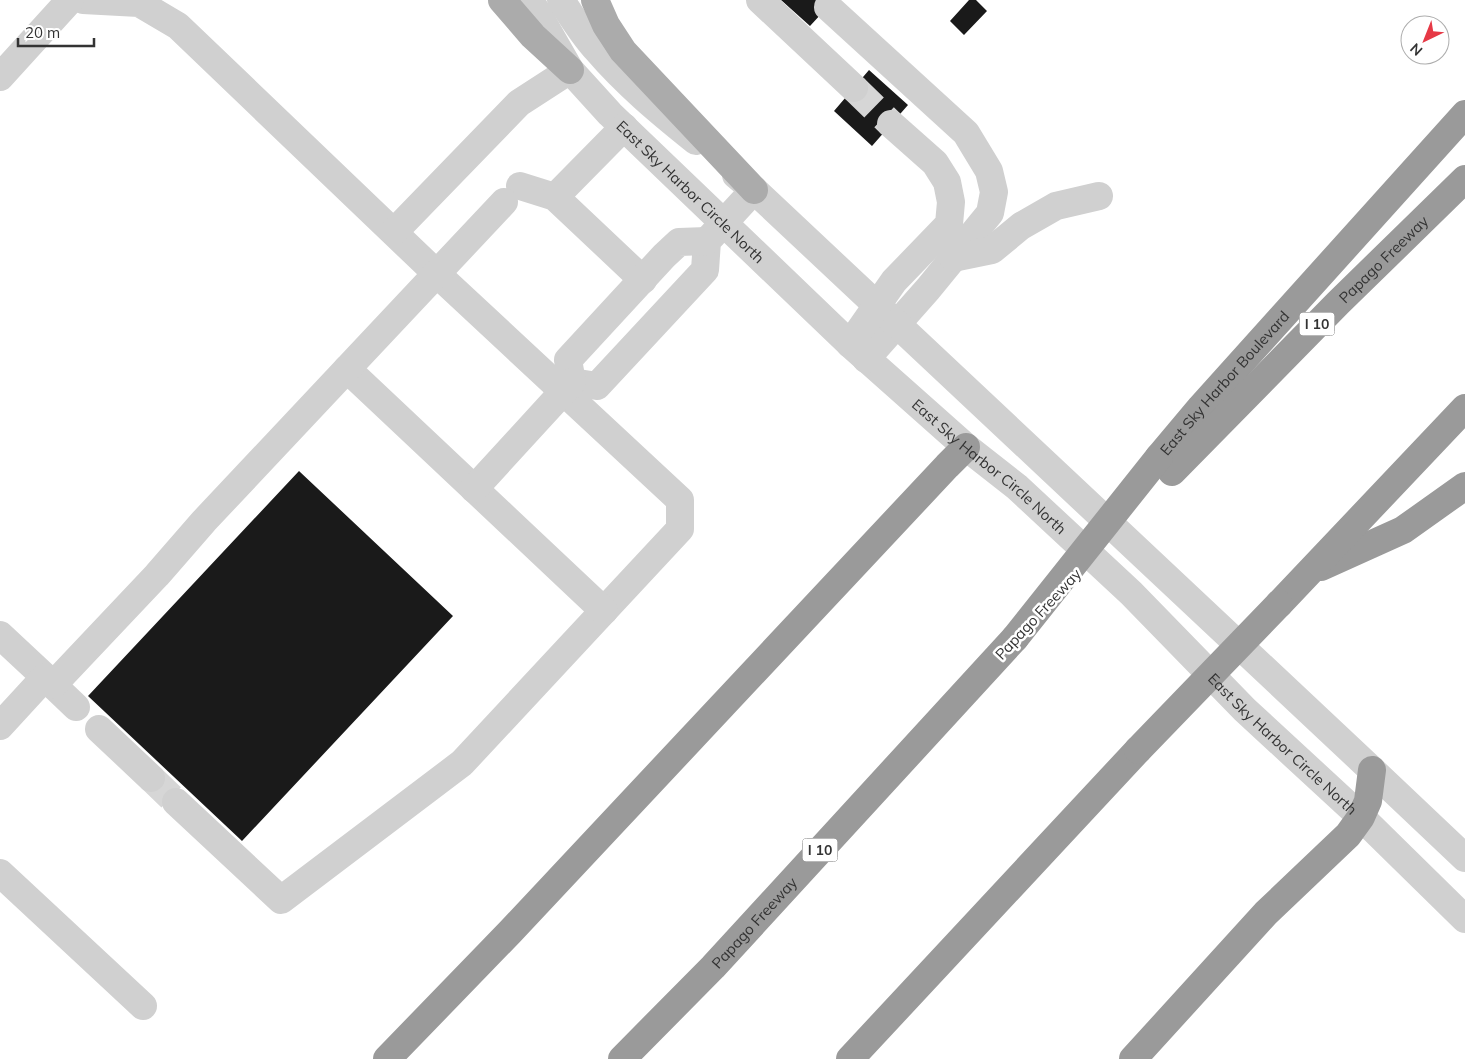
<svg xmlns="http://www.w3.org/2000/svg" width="1465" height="1059" font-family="Mulish,sans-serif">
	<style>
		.building { fill: #1a1a1a }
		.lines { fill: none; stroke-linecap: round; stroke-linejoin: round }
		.minor-tunnel { stroke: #d6d6d6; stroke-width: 28; stroke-dasharray: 28 14; stroke-linecap: butt }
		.minor { stroke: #d0d0d0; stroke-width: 28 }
		.major { stroke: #ababab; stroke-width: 28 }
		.highway { stroke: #9a9a9a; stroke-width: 28 }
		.highway-bridge { stroke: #9a9a9a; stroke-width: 28 }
		.labels { text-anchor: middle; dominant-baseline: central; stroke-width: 5; stroke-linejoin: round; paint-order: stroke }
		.shield { fill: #fff; stroke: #707070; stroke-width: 1 }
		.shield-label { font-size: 14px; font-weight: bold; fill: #333 }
		.street-label { font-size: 15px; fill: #333; stroke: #fff }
	</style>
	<rect width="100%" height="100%" fill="#fff"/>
	<path class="building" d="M781,0h53l-24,26z
		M969,0h7l11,11 -23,24 -14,-14z
		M869,70l39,35 -36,41 -38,-35z
		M299,471l154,145 -211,225 -154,-145z"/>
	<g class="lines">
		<path class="minor-tunnel" d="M854,88l37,36
			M151,778l25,24"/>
		<g class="minor">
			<path d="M83,0l56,3 39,23 259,248 243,226v29l-218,234 -181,137 -105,-98"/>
			<path id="s1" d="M530,0l40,70 40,44 240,230 116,103 51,40 114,106 114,117 116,107 104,102"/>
			<path d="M561,0c11,17 22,35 36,50 29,34 64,63 99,91"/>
			<path d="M760,0l94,88"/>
			<path d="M828,7l138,126 23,38 5,21 -4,21 -62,76 -62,70"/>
			<path d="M0,77l70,-77"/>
			<path d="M736,175l18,15c236,223 475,444 711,668"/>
			<path d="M520,186l35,11 88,83"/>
			<path d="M555,197l69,-70"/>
			<path d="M394,232l125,-129 51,-33"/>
			<path d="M953,258l39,-8 29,-24 35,-20 43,-10"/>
			<path d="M850,344l44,-63 55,-57 2,-22 -4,-20 -12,-19 -44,-39"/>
			<path d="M347,369l257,242"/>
			<path d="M572,382l25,4 108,-116 2,-29 47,-51"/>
			<path d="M572,382l-4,-22 96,-104 15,-14 28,-1"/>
			<path d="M474,489l98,-107"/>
			<path d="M0,635l45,42"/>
			<path d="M53,685l23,22"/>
			<path d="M0,726l45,-49 8,8 104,-110 47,-54 300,-319"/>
			<path d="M99,729l52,49"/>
			<path d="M0,873l143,133"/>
		</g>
		<path class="major" d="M502,0l31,36 37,34
			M595,0l11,25 17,26 131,139"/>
		<g class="highway">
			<path id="s2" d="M1159,457l42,-50 264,-293"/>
			<path id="s3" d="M1172,472l166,-169 127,-124"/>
			<path d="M1321,567l82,-37 62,-44"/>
			<path d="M1279,604l186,-196"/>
			<path d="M387,1059l123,-127 437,-466 19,-19"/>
			<path id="s4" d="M622,1059l91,-92 302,-329"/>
			<path d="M850,1059l288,-309"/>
			<path d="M1133,1059l133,-146 82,-78 13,-18 7,-16 4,-31"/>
		</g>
		<path class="highway-bridge" d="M1015,638l144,-181
			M1138,750l141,-146"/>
	</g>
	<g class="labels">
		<g class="shield">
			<rect x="1299.5" y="312.5" width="35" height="23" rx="4"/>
			<rect x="802.5" y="838.5" width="35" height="23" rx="4"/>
		</g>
		<g class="shield-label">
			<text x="1317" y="324">I 10</text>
			<text x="820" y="850">I 10</text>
		</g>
		<g class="street-label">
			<text stroke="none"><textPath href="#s1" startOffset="252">East Sky Harbor Circle North</textPath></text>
			<text stroke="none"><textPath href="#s3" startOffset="300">Papago Freeway</textPath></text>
			<text stroke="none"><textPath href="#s2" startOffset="99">East Sky Harbor Boulevard</textPath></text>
			<text stroke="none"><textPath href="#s1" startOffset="658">East Sky Harbor Circle North</textPath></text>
			<text transform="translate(1038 614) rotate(-47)">Papago Freeway</text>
			<text stroke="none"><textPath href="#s1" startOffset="1062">East Sky Harbor Circle North</textPath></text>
			<text stroke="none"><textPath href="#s4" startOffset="190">Papago Freeway</textPath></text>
		</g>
	</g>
	<g transform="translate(1425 40) rotate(223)"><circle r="24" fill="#ffffff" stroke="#adadad"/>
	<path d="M0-4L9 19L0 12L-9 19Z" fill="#e63946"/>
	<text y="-8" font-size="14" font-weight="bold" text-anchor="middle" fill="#333333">N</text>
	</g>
	<path d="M18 38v8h76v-8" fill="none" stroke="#333333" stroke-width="2.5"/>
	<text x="25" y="38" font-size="15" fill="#333333" stroke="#ffffff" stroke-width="4" paint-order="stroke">20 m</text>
</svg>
